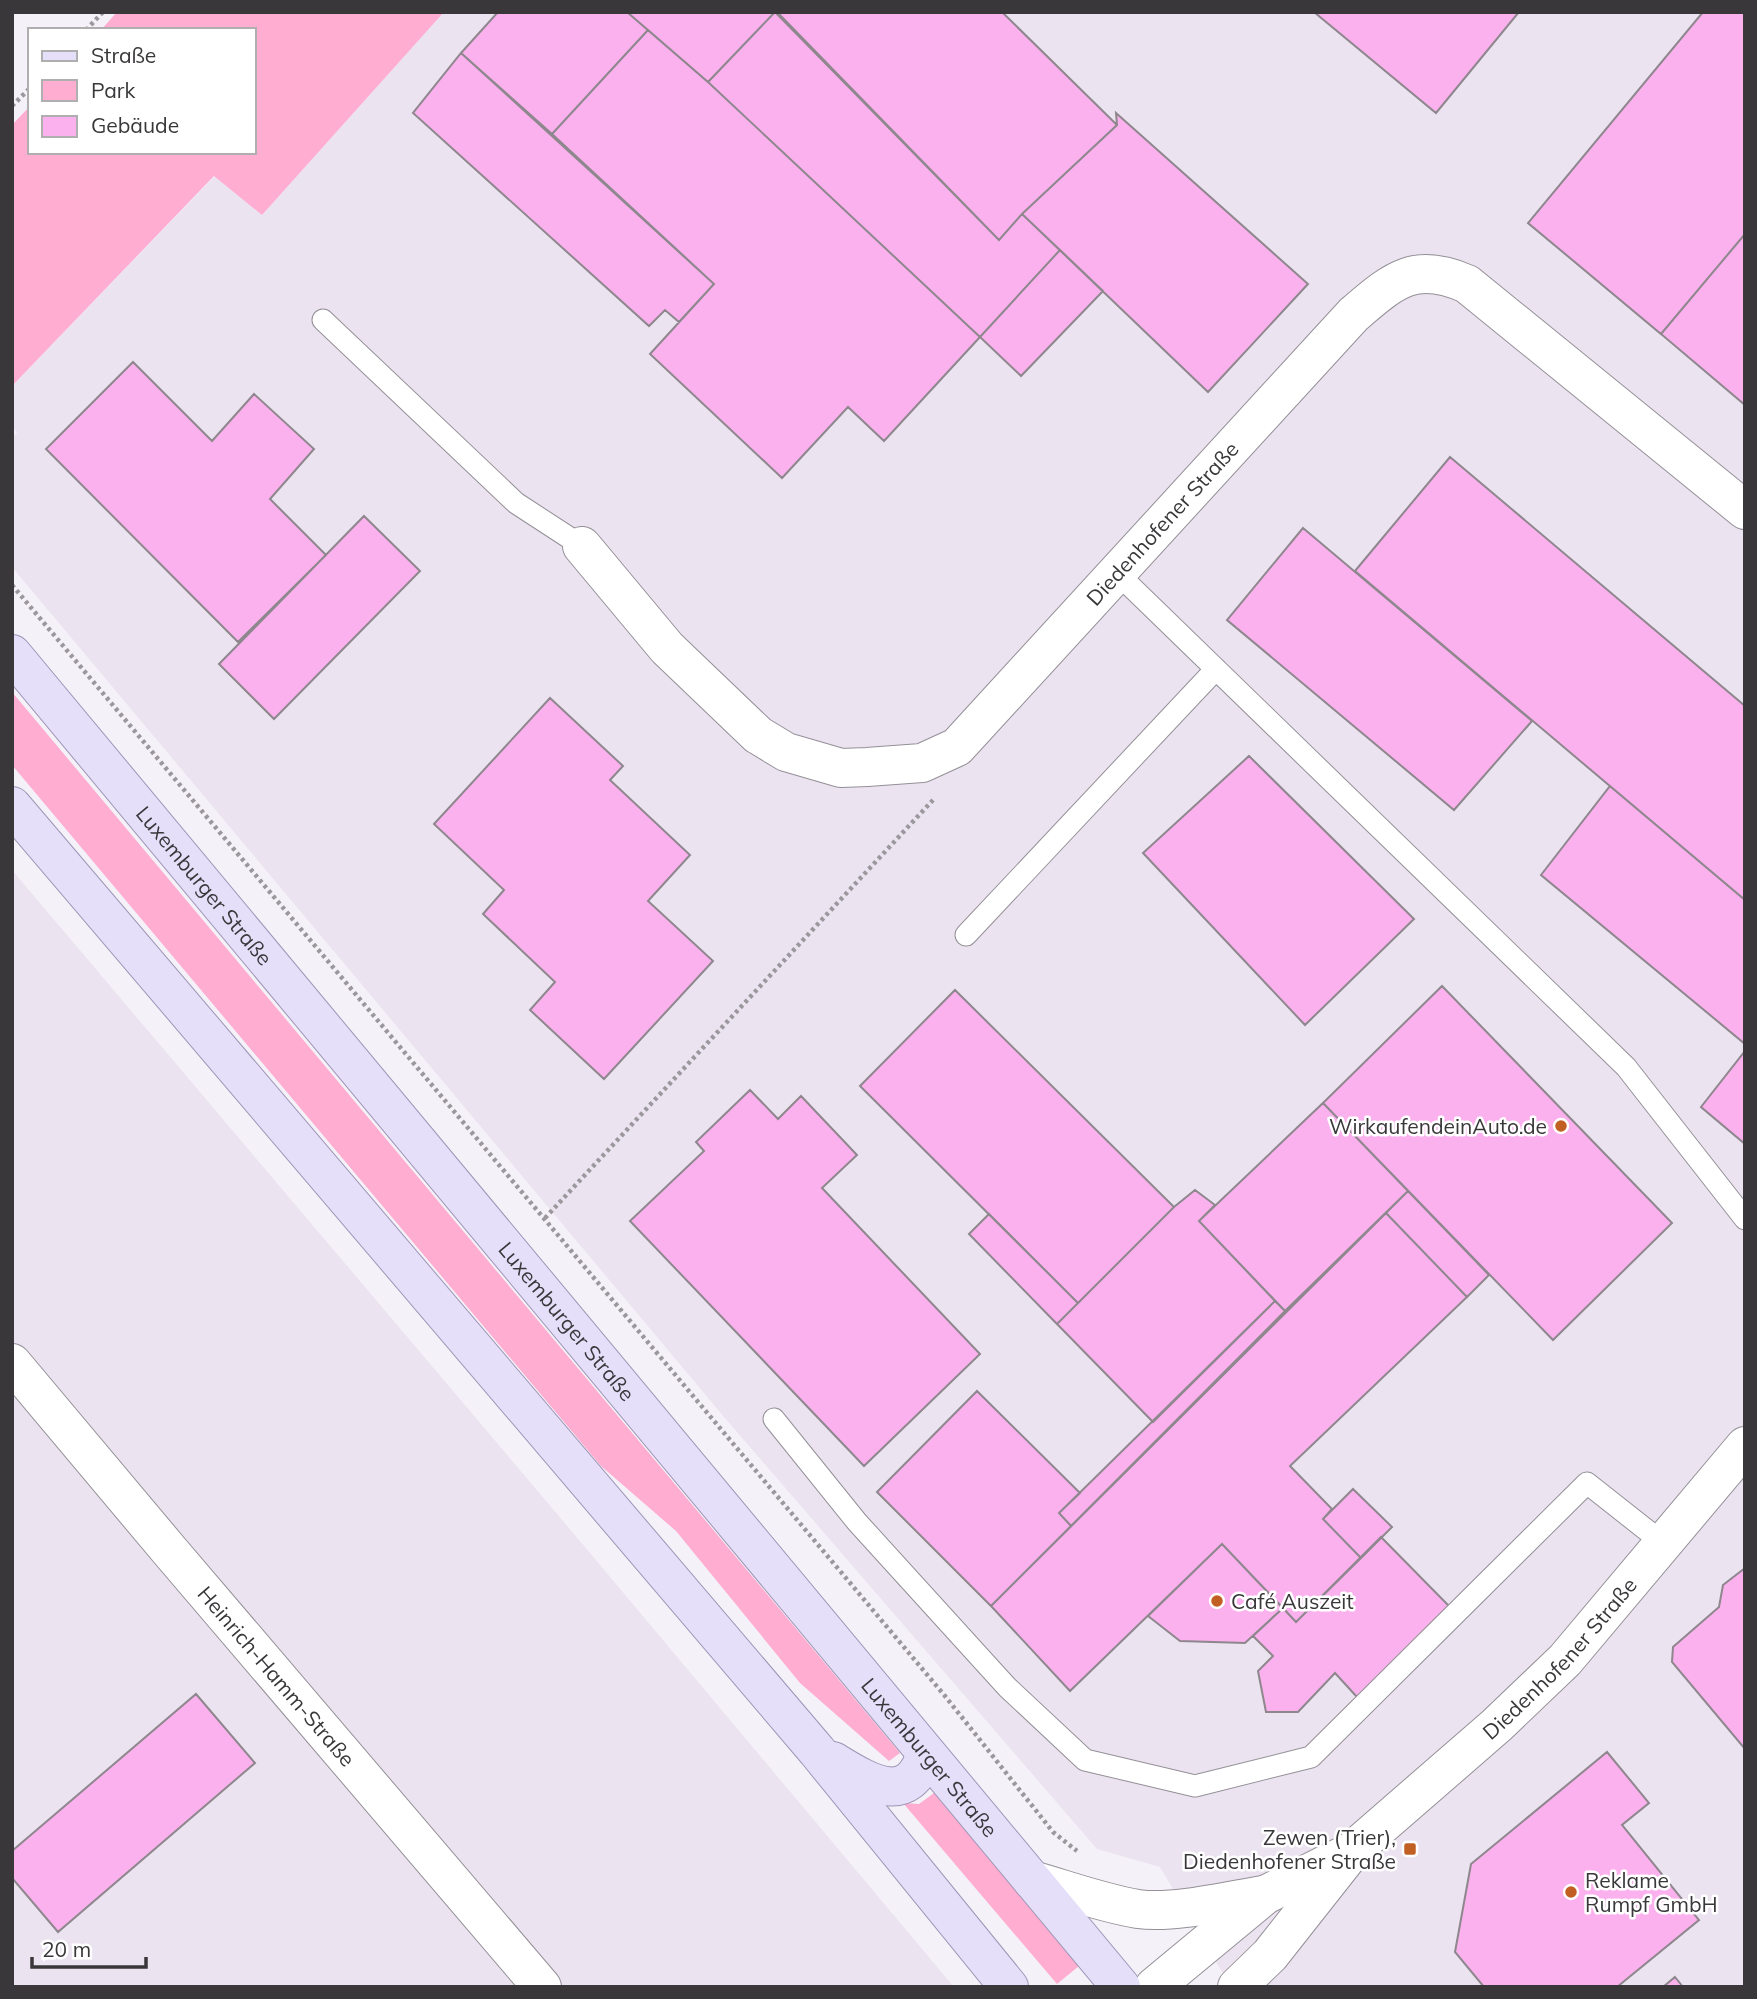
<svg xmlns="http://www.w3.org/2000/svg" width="1757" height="1999" font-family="Mulish,sans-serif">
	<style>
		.built { fill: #ece3f1 }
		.green { fill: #ffadd1 }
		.building { fill: #fbb1ed; stroke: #8e878d; stroke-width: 2 }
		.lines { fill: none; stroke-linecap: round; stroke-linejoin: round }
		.service-casing { stroke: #949097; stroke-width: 23 }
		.minor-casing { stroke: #949097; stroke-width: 40 }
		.primary-casing { stroke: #9d96b5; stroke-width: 40 }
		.path { stroke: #9b989d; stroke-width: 4.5; stroke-dasharray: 3.5 3.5; stroke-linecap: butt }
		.service { stroke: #fff; stroke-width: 21 }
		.minor { stroke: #fff; stroke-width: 38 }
		.primary { stroke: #e5dffa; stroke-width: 38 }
		.poi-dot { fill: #c26024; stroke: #fff; stroke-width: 2.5 }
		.labels { text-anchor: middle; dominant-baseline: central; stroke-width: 5; stroke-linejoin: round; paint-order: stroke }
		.street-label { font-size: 21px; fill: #39373a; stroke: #fff }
		.poi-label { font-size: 21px; fill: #39373a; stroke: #fff; text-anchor: end }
	</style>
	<rect width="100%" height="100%" fill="#f5f1f8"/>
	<path class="built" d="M444,12h1301v1975h-514l-71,-120 -63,-18 -373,-432 -712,-850v-130l5,-4 -5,-7v-40l203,-210 47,39z
		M12,870l557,658 385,459h-942z"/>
	<path class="green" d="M117,12h327l-182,203 -48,-39 -202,210v-261l18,-19v46h224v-122h-153z
		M12,692l888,1061 -11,8 -89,-78 -124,-152 -75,-65 -589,-701z
		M934,1793l145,173 -22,18 -154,-181 16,1z"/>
	<path class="building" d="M498,12h129l21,18 -96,104 -91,-81z
		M627,12h148l-67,70z
		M775,12l224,228 23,-26 38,36 -80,87 -272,-255z
		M777,12h225l115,113 -95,89 -23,26z
		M1314,12h205l-83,101z
		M1703,12h42v222l-84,100 -133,-111z
		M648,30l60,52 272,255 -96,104 -36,-34 -66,71 -132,-124 64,-70 -162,-150z
		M461,53l253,231 -35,38 -14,-12 -16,16 -236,-213z
		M1116,113l192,171 -100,108 -186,-178 95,-89z
		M1745,234v171l-84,-71z
		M1060,250l43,41 -82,85 -41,-39z
		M133,362l79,79 42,-47 60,55 -44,50 56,56 -88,87 -192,-193z
		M1450,457l295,249v194l-390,-329z
		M364,516l56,55 -146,148 -55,-55z
		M1303,528l229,193 -78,89 -227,-190z
		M550,698l73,68 -13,14 80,75 -42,46 65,60 -109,118 -74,-69 25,-28 -72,-68 21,-24 -70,-66z
		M1249,756l165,163 -109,106 -162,-172z
		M1610,786l135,114v144l-204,-169z
		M1442,986l230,237 -119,117 -230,-237z
		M955,990l219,217 -96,96 -218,-217z
		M1745,1051v93l-44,-37z
		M750,1090l28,29 23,-23 56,59 -35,33 158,166 -116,112 -234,-245 74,-70 -8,-9z
		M1323,1103l85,88 -123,120 -86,-90z
		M1195,1190l20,15 -16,16 76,80 -122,121 -96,-98 117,-117z
		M1408,1191l81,84 -22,22 -81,-84z
		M1386,1213l81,84 -177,169 42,43 -9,10 38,39 -65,64 -74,-78 -152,147 -79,-85z
		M989,1214l89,89 -21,21 -88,-90z
		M1275,1301l10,10 -214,215 -12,-13z
		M977,1391l103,102 -21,20 12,13 -80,80 -114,-114z
		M1353,1489l39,38 -31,31 -38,-39z
		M1381,1537l68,69 -92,91 -22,-24 -37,39h-32l-8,-41 15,-15 -20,-20 30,-28 13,14z
		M1222,1544l61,64 -38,35 -65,-2 -32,-25z
		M1745,1568v181l-73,-87 1,-15 46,-40 4,-22z
		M196,1694l59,69 -197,169 -46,-54v-27z
		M1607,1752l42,51 -27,22 77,95 -82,67h-133l-29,-35 16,-88z
		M1675,1977l8,10h-20z"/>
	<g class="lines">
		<defs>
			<path id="service" d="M323,320l193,183 66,43
				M1117,573l509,494 119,152
				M966,935l250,-266
				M774,1419l83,103 150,165 78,73 110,26 116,-29 276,-274 76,60"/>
			<g id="minor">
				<path id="s1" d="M582,546l85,102 91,87 28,17 55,16 26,-1 55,-4 35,-16 397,-433c40,-34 60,-53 113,-30l278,226"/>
				<path id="s2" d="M12,1363l157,187 373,437"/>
				<path d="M1032,1880c35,10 70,23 106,29 35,5 89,-8 125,-14"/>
				<path d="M1154,1987l111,-92 76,-38"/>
				<path id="s3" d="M1237,1987l33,-32 82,-104 145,-126 68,-65 180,-214"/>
			</g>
			<g id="primary">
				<path id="s4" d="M12,654l1109,1333"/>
				<path d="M12,806l805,945 192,236"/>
				<path d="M833,1761c35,21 75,48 93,-7"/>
			</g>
		</defs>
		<use href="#service" class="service-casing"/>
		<use href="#minor" class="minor-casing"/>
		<use href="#primary" class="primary-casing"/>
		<path class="path" d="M86,30l17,-18
			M12,106l18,-18
			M12,585l933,1111 108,136 24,19
			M545,1218l388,-418"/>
		<use href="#service" class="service"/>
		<use href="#minor" class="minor"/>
		<use href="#primary" class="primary"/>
	</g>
	<g class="poi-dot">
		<circle cx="1561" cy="1126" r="7"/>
		<circle cx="1217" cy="1601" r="7"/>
		<rect x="1403" y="1842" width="14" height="14" rx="3.5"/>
		<circle cx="1571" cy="1892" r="7"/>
	</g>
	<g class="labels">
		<g class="street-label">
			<text stroke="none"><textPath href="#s1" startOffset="772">Diedenhofener Straße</textPath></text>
			<text stroke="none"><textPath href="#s4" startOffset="301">Luxemburger Straße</textPath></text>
			<text stroke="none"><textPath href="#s4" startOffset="868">Luxemburger Straße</textPath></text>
			<text stroke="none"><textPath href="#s3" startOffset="462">Diedenhofener Straße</textPath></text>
			<text stroke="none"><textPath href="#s2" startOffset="410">Heinrich-Hamm-Straße</textPath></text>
			<text stroke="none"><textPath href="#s4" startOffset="1435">Luxemburger Straße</textPath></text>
		</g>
		<g class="poi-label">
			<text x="1547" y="1126">WirkaufendeinAuto.de</text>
			<text x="1231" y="1601" text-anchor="start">Café Auszeit</text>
			<text x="1396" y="1837">Zewen (Trier),<tspan x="1396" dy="24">Diedenhofener Straße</tspan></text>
			<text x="1585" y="1880" text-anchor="start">Reklame<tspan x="1585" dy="24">Rumpf GmbH</tspan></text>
		</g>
	</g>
	<rect width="1757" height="1999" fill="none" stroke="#39373a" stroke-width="28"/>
	<rect x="28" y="28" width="228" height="126" fill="#ffffff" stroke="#b0afb0" stroke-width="2"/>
	<rect x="42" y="51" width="35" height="10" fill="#e5dffa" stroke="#b0afb0" stroke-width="2"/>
	<text x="91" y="63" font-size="21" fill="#39373a">Straße</text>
	<rect x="42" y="80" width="35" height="21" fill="#ffadd1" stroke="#b0afb0" stroke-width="2"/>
	<text x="91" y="98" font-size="21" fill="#39373a">Park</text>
	<rect x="42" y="116" width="35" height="21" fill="#fbb1ed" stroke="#b0afb0" stroke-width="2"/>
	<text x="91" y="133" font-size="21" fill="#39373a">Gebäude</text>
	<path d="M32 1957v10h114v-10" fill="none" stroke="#39373a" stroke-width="3.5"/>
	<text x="42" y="1957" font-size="21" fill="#39373a" stroke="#ffffff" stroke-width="5" paint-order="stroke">20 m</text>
</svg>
